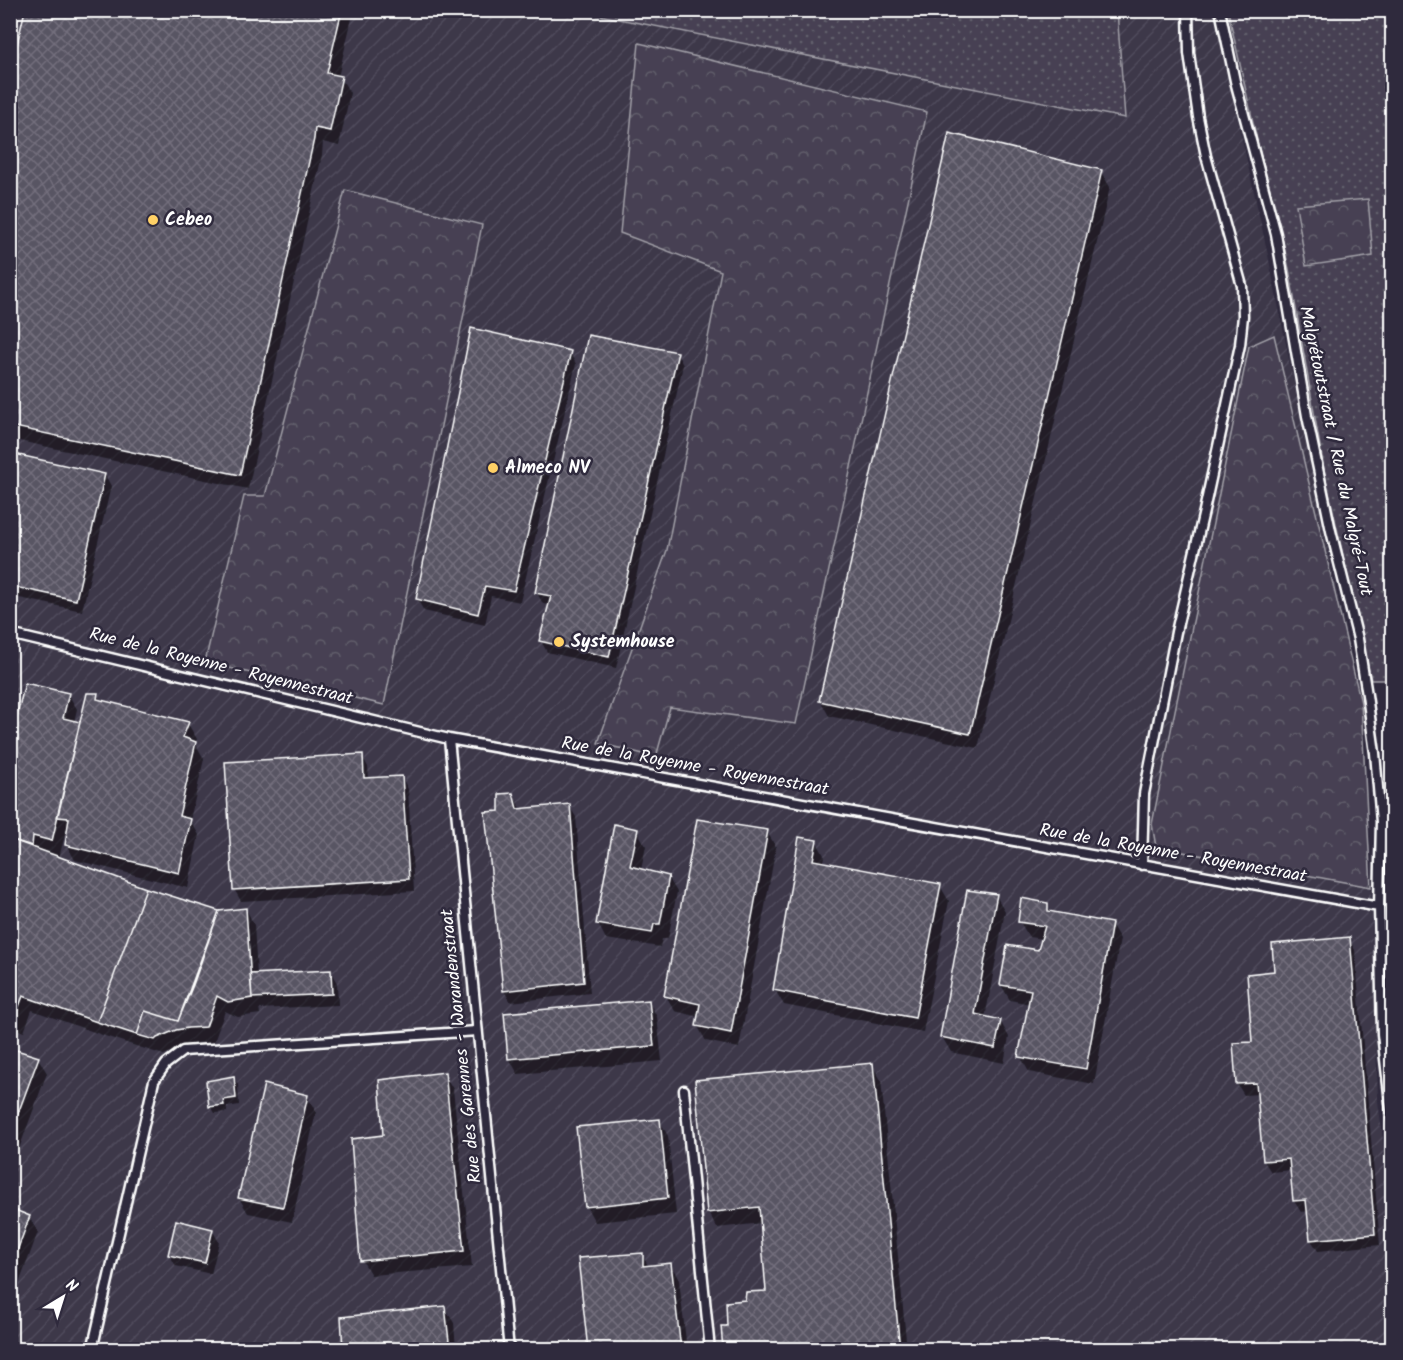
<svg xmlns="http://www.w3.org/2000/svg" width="1403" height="1360" font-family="Kalam,sans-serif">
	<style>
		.industrial { fill: url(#industrial-furrows) }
		.grass { fill: url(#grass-dots); stroke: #a2a0a8; stroke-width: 1.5 }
		.forest { fill: url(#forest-crowns); stroke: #a2a0a8; stroke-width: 1.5 }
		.shadow { fill: #0007 }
		.building { fill: url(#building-cross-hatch); stroke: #fff; stroke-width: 1.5 }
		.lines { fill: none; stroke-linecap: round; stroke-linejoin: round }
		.lane-casing { stroke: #fff; stroke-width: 13 }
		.lane { stroke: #2f2a3d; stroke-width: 8 }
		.poi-dot { fill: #ffd166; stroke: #2f2a3d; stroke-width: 2 }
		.labels { text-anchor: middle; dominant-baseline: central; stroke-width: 5; stroke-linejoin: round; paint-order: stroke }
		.poi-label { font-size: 18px; font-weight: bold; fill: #fff; stroke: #2f2a3d; text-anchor: start }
		.street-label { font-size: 18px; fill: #fff; stroke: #2f2a3d }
	</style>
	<defs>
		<pattern id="industrial-furrows" width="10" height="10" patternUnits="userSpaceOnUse" patternTransform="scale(1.5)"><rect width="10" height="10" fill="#3c3749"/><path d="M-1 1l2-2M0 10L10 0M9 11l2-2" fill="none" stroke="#504b5b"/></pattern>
		<pattern id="grass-dots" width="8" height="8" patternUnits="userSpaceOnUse" patternTransform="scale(1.5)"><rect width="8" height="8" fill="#464152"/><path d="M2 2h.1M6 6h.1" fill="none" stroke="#625e6c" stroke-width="1.8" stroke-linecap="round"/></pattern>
		<pattern id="forest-crowns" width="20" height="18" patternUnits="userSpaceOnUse" patternTransform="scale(1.5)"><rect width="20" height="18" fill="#464152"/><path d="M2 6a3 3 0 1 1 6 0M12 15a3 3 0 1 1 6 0" fill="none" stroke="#625e6c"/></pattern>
		<pattern id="building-cross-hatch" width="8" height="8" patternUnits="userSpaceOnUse" patternTransform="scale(1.5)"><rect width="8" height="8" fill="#595564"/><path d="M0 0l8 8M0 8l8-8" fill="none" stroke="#726e7b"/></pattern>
	</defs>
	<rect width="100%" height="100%" fill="#2f2a3d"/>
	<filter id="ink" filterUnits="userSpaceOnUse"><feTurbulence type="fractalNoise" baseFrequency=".0167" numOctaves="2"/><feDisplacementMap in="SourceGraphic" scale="12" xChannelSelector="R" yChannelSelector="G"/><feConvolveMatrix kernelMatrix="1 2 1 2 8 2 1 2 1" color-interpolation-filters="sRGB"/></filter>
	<g filter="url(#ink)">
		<path class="industrial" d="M10,11h1205l8,42 45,202 65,320 28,128 9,153 8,245 14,105v143h-1381z"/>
		<path class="grass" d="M578,11h539l8,107z
			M1228,11h164v669h-21l-46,-205 -36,-206 -14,-62 -14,-49z"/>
		<path class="forest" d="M639,43l288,69 -131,612 -126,-17 -14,50 -58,-14 69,-193 54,-279 -101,-38z
			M345,190l137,35 -98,480 -179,-43 39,-166h21z
			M1368,199l5,57 -67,10 -10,-61z
			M1274,335l87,368 10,184 -215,-40 -4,-23 97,-478z"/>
		<path class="shadow" d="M26,10h328l-16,67 3,1 9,15 -11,53 -16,-4 -1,13 -74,334 -238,-50v-358z
			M1101,172l9,15 -132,561 -149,-32 -9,-16z
			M570,353l6,11 -56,238 -29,-6 -6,29 -61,-14 -7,-12z
			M677,354l6,11 -67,303 -69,-16 -6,-11 9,-36 -7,-1 -6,-11z
			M10,454l95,21 6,11 -29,125 -72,-15z
			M68,694l9,15 -3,13 7,2 16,-29 4,6 87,23 9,15 -2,4 9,16 -14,61 9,15 -11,53 -113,-28 -9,-16 2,-13 -2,-1 -7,28 86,31 74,23 27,-3 8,16 3,50 73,-4 7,12 1,22 -79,4 1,5 -22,3 -13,-6 -11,31 -17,1 -12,2 -21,10 -56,-18 -76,-27 -8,22 -14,-5v-278z
			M362,756l6,11 1,12 33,-1 6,11 6,102 -173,10 -7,-12z
			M513,795l6,11 1,5 49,-5 7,11 14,176 -79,9 -7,-11 -3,-179z
			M637,831l9,15 -5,24 27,7 9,15 -9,47h-6l-2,8 -54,-8 -8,-15z
			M767,832l9,15 -37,201 -33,-7 -9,-16 2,-8 -24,-6 -9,-15z
			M816,841l9,16 -2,7 117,22 9,15 -26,131 -139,-27 -9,-15z
			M996,896l9,15 -20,107 15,3 9,16 -5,26 -53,-11 -9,-15z
			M1047,905l5,8 59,11 9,15 -26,145 -65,-12 -9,-16 10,-52 -20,-4 -9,-15 38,-33 4,-13 -14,-2 -9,-15z
			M1349,939l6,11 25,295 -62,6 -7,-11 -2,-29 -8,1 -7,-11 -2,-31 -21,2 -7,-11 -5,-67 -15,1 -7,-11 -3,-39 20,-2 22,-70z
			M649,1002l8,15 5,44 -144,13 -9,-16z
			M10,1049l28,9 9,15 -37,100z
			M872,1065l9,15 26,270h-183l5,-22 18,-27 21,-8 -6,-70 -45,5 -9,-16z
			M444,1074l9,15 19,178 -101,8 -9,-15 23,-124z
			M234,1078l4,7 1,20 -12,2v5l-13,1 -4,-7z
			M307,1096l9,16 -24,110 -44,-9 -9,-15z
			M659,1120l9,16 8,78 -81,8 -9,-16z
			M10,1210l19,7 9,15 -28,76z
			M212,1230l7,12 -8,32 -35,-8 -7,-12z
			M642,1255l7,12 22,-2 8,15 8,70h-97z
			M445,1308l9,15 2,27h-111z"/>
		<path class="building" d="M25,10h317l-15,63 15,3 -12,55 -15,-3 -1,11 -74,336 -230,-49v-352z
			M949,133l153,37 -132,564 -151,-33z
			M471,328l100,23 -57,240 -29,-5 -7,28 -62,-15z
			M588,335l90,17 -69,305 -70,-16 12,-45 -16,-3z
			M10,453l95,21 -29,126 -66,-14z
			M25,683l44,10 -6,25 17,4 -28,119 -19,-5 -1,10 -22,-7v-96z
			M87,693h11l-1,6 92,23 -6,15 13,5 -17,74 12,3 -12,54 -114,-28 4,-27 -12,-1z
			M363,754l1,24 38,-2 7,103 -176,11 -8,-128z
			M513,793l4,16 53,-5 14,178 -81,9 -18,-179 14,-1v-17z
			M697,819l71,11 -37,203 -35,-7 4,-22 -36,-8z
			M614,824l24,5 -8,37 39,10 -9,48h-6l-2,9 -56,-9z
			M799,837l18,3 -4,20 128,24 -26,134 -142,-28z
			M10,839l136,49 -49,134 -74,-26 -8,21 -5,-2z
			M146,888l73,23 -41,110 -33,-10 -8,24 -40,-13z
			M967,890l30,4 -22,120 26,6 -6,28 -55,-11z
			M1021,898l27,5v8l64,12 -26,146 -68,-12 13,-67 -31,-5 7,-40 31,5 7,-24 -27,-4z
			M246,908l6,90 -24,4 -11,-6 -11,31 -18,1 -12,2 -19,8 -2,2 -18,-5 8,-24 33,10 15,-36 26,-74z
			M1350,937l25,297 -65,6 -4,-40 -13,1 -4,-42 -26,2 -7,-78 -20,1 -3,-41 19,-1 -5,-68 27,-3 -2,-27z
			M331,970l1,24 -80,4 -2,-24z
			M649,1000l5,46 -146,13 -4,-46z
			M10,1048l29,9 -29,78z
			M873,1063l27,287h-177l-2,-24h6l-1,-24 19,-2 1,-8 20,-1 -7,-84 -52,6 -12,-133z
			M445,1072l19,179 -104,10 -9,-122 32,-4 -4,-55z
			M234,1076l2,22 -13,2 1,5 -15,2 -3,-26z
			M264,1084l44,11 -25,112 -45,-9z
			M660,1119l8,79 -83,9 -9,-80z
			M10,1208l20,8 -20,54z
			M176,1220l37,9 -8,34 -37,-8z
			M643,1253v13l28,-3 10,87h-93l-10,-92z
			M445,1306l5,44h-107l-2,-33z"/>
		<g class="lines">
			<defs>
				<path id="lane" d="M1220,10l15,71 41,153 31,182 24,115 27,108 9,56 8,58 6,69 -2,85 3,127 10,85
					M10,634l439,105 930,168
					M449,739l60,611
					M1142,865l2,-71 32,-162 28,-121 36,-166 3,-29 -1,-30 -36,-130 -8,-39 -9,-64 -1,-43
					M684,1090l26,260
					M92,1350l62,-269 12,-17 17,-13 294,-20"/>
			</defs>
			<use href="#lane" class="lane-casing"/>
			<use href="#lane" class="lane"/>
		</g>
	</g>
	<g class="poi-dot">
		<circle cx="153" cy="220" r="6"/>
		<circle cx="493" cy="468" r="6"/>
		<circle cx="559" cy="642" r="6"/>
	</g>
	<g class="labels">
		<g class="poi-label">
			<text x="165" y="220">Cebeo</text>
			<text x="505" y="468">Almeco NV</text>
			<text x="571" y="642">Systemhouse</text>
		</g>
		<g class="street-label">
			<text transform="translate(1335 451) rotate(78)">Malgrétoutstraat / Rue du Malgré-Tout</text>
			<text transform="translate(221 667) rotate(14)">Rue de la Royenne - Royennestraat</text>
			<text transform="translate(695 767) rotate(10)">Rue de la Royenne - Royennestraat</text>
			<text transform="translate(1173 854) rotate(10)">Rue de la Royenne - Royennestraat</text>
			<text transform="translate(462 1046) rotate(-96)">Rue des Garennes - Warandenstraat</text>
		</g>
	</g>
	<rect width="1403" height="1360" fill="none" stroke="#2f2a3d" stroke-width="36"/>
	<rect x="18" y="18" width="1367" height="1324" fill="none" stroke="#fff" stroke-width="2" filter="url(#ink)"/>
	<g transform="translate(63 1297) rotate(38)" stroke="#2f2a3d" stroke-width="4.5" paint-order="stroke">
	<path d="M0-4.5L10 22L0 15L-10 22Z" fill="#ffffff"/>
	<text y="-9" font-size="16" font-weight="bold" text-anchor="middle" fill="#ffffff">N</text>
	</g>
</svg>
